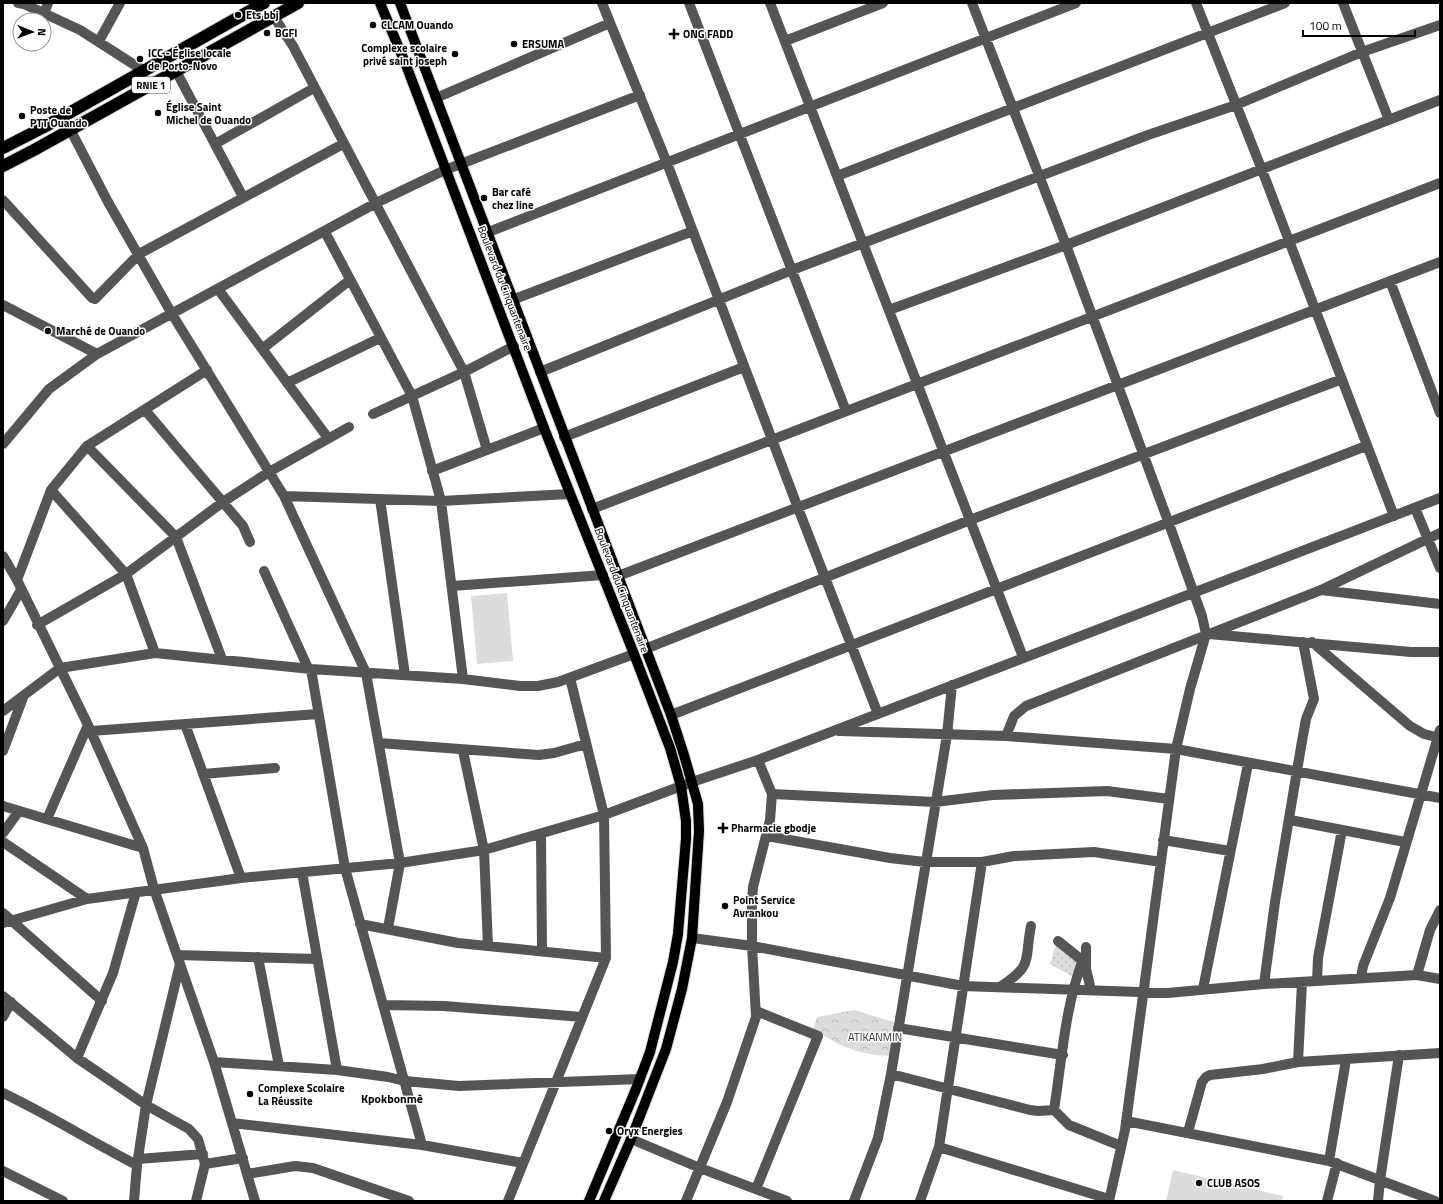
<svg xmlns="http://www.w3.org/2000/svg" width="1443" height="1204" font-family="'Titillium Web',sans-serif">
	<style>
		.grass { fill: #dcdcdc }
		.forest { fill: url(#forest-crowns) }
		.park { fill: url(#park-dots) }
		.lines { fill: none; stroke-linecap: round; stroke-linejoin: round }
		.major-casing { stroke: #dbdbdb; stroke-width: 12 }
		.highway-casing { stroke: #dbdbdb; stroke-width: 14 }
		.minor { stroke: #555; stroke-width: 10 }
		.major { stroke: #000; stroke-width: 10 }
		.highway { stroke: #000; stroke-width: 12 }
		.poi-dot { fill: #000; stroke: #fff; stroke-width: 1.5 }
		.labels { text-anchor: middle; dominant-baseline: central; stroke-width: 3; stroke-linejoin: round; paint-order: stroke }
		.shield { fill: #fff; stroke: #4c4c4c; stroke-width: 1 }
		.shield-label { font-size: 10px; font-weight: bold; fill: #000 }
		.poi-label { font-size: 11px; font-weight: bold; fill: #000; stroke: #fff; text-anchor: start }
		.street-label { font-size: 11px; fill: #000; stroke: #fff }
		.park-label { font-size: 11px; fill: #333; stroke: #fff }
		.neighbourhood-label { font-size: 12px; font-weight: bold; fill: #000; stroke: #fff }
	</style>
	<defs>
		<pattern id="forest-crowns" width="20" height="18" patternUnits="userSpaceOnUse"><rect width="20" height="18" fill="#dcdcdc"/><path d="M2 6a3 3 0 1 1 6 0M12 15a3 3 0 1 1 6 0" fill="none" stroke="#bbb"/></pattern>
		<pattern id="park-dots" width="8" height="8" patternUnits="userSpaceOnUse"><rect width="8" height="8" fill="#dcdcdc"/><path d="M2 2h.1M6 6h.1" fill="none" stroke="#bbb" stroke-width="1.8" stroke-linecap="round"/></pattern>
	</defs>
	<rect width="100%" height="100%" fill="#fff"/>
	<path class="grass" d="M507,593l6,68 -36,3 -6,-68z
		M1173,1170l110,26 -1,5h-116z"/>
	<path class="forest" d="M854,1010l39,12 9,7 -5,27c-36,0 -54,-8 -84,-27l4,-12z"/>
	<path class="park" d="M1058,938l25,21 -10,18 -23,-13z"/>
	<g class="lines">
		<defs>
			<path id="major" d="M380,3l26,62 138,363 90,226 36,94 11,38 5,35v18l-8,95 -5,28 -23,90 -14,37 -47,112
				M400,3l271,712 13,40 14,49 1,27 -7,107 -10,51 -16,60 -35,90 -27,62"/>
			<path id="highway" d="M3,148l43,-22 218,-123
				M3,166l31,-16 264,-147"/>
		</defs>
		<use href="#major" class="major-casing"/>
		<use href="#highway" class="highway-casing"/>
		<path class="minor" d="M18,3l6,1 56,26 64,41
			M602,3l65,160 131,345 80,206
			M689,3l157,408
			M770,3l253,654
			M972,3l94,242 102,276 34,95 4,18 -16,55 -14,60 -51,381 -16,71
			M1196,3l66,167 132,346
			M1343,3l46,117
			M44,14l4,-11
			M274,17l19,29 171,326 23,78
			M99,41l21,-38
			M785,41l98,-38
			M176,71l67,126
			M436,98l174,-75
			M70,129l38,73 64,112 112,182 82,177 34,190 -12,65
			M215,144l99,-56
			M837,176l448,-173
			M3,200l89,98 3,1 44,-45 204,-110
			M325,232l87,164 29,105 22,178
			M486,233l590,-230
			M1390,281l50,132
			M218,289l110,149
			M512,300l181,-69
			M3,305l94,49
			M889,310l177,-65 374,-145
			M262,349l88,-69
			M540,372l252,-102 356,-135 88,-30 126,-53 78,-27
			M287,383l93,-45
			M145,410l98,116 7,16
			M373,414l91,-42 50,-26
			M564,437l180,-70
			M3,444l46,-55 48,-35 279,-151 69,-33 195,-75
			M87,446l89,91 46,122
			M432,471l112,-43
			M51,490l75,84 29,79
			M284,496l157,5 129,-7
			M380,499l25,176
			M1415,508l25,60
			M592,509l848,-326
			M3,556l14,24 71,145 55,123 11,41 60,173 41,139
			M264,571l44,97
			M618,576l822,-314
			M17,580l34,-90 36,-44 120,-76
			M452,586l151,-11
			M1321,590l119,14
			M3,621l18,-31
			M37,625l89,-51 97,-72 46,-30 80,-45
			M1209,634l202,18h29
			M1312,642l98,84 14,8 16,4
			M645,649l325,-129 372,-141
			M311,669l34,199 77,277
			M3,711l57,-43 95,-15 156,16 152,10 57,7h18l20,-4 76,-28
			M671,715l695,-269
			M185,724l56,154
			M91,731l227,-17
			M839,731l167,5 170,13 264,49
			M1006,736l8,-20 12,-10 295,-116 119,-57
			M379,743l160,12 15,-2 32,-9
			M3,751l21,-56
			M463,751l21,99 4,96
			M203,774l72,-6
			M772,794l163,8 58,-7 114,-4 62,8
			M3,806l140,42
			M47,819l41,-94
			M1290,820l115,22
			M3,833l16,-22
			M541,835l1,116
			M767,836l123,22 35,4h57l32,-6 80,-4 67,10
			M1163,840l67,11
			M3,842l84,57
			M302,872l35,198
			M3,913l99,88
			M3,923l84,-24 154,-21 159,-15 84,-13 120,-35 88,-33 66,-22 682,-262
			M360,924l98,19 148,15
			M692,938l60,8 211,40 205,7 96,-9 153,-9 23,4
			M1058,941l25,20
			M1086,947v22l5,21
			M177,955l140,4
			M258,957l21,109
			M1417,975l13,-45 10,-20
			M1361,978l2,-12 27,-68 50,-168
			M1317,981l1,-23 24,-128
			M1264,984l11,-82 26,-155 5,-28 8,-20 -11,-57
			M1000,987c34,-22 24,-26 31,-61
			M1203,989l45,-225
			M3,996l74,62 69,47 43,24 9,10 7,25 -9,37
			M383,1005l61,1 138,11
			M3,1017l8,-15
			M898,1028l165,27
			M77,1058l36,-85 23,-81
			M214,1062l123,8 51,7 17,4 54,5 181,-7
			M1298,1062l4,-80
			M891,1074l139,36 8,1 16,-1 15,15 52,21
			M3,1093c46,22 89,49 134,72
			M1054,1110c8,-51 11,-105 30,-153
			M1126,1121l203,40 106,40
			M232,1123l190,22 101,18
			M1188,1132l14,-50 4,-5 4,-2 53,-6 35,-7 142,-9
			M631,1139l69,29 87,33
			M939,1147l170,52
			M138,1159l65,-5
			M1329,1161l17,-101
			M205,1164l38,-6
			M3,1171l60,30
			M247,1174l48,-8 18,2 96,33
			M756,1189l62,-153 -62,-25
			M134,1201l3,-36 9,-60 34,-141
			M508,1201l98,-243 -2,-143 -34,-137
			M686,1201l41,-99 29,-85 -4,-71v-44l1,-15 17,-67 2,-26 -14,-34
			M854,1201l24,-63 13,-64 56,-339 5,-50
			M920,1201l19,-54 43,-285
			M1327,1201l10,-38
			M1378,1201l2,-21 19,-125"/>
		<use href="#major" class="major"/>
		<use href="#highway" class="highway"/>
	</g>
	<g class="poi-dot">
		<circle cx="238" cy="15" r="4"/>
		<circle cx="373" cy="25" r="4"/>
		<circle cx="267" cy="33" r="4"/>
		<path d="M672 28h4v4h4v4h-4v4h-4v-4h-4v-4h4z"/>
		<circle cx="514" cy="44" r="4"/>
		<circle cx="455" cy="54" r="4"/>
		<circle cx="140" cy="59" r="4"/>
		<circle cx="158" cy="113" r="4"/>
		<circle cx="22" cy="116" r="4"/>
		<circle cx="484" cy="198" r="4"/>
		<circle cx="48" cy="331" r="4"/>
		<path d="M721 822h4v4h4v4h-4v4h-4v-4h-4v-4h4z"/>
		<circle cx="725" cy="906" r="4"/>
		<circle cx="250" cy="1094" r="4"/>
		<circle cx="609" cy="1131" r="4"/>
		<circle cx="1199" cy="1183" r="4"/>
	</g>
	<g class="labels">
		<rect class="shield" x="132" y="77" width="38" height="16" rx="3"/>
		<g class="shield-label">
			<text x="151" y="85">RNIE 1</text>
		</g>
		<g class="poi-label">
			<text x="246" y="15">Ets bbj</text>
			<text x="381" y="25">CLCAM Ouando</text>
			<text x="275" y="33">BGFI</text>
			<text x="683" y="34">ONG FADD</text>
			<text x="522" y="44">ERSUMA</text>
			<text x="447" y="48" text-anchor="end">Complexe scolaire<tspan x="447" dy="13">privé saint joseph</tspan></text>
			<text x="148" y="53">ICC - Église locale<tspan x="148" dy="13">de Porto-Novo</tspan></text>
			<text x="166" y="107">Église Saint<tspan x="166" dy="13">Michel de Ouando</tspan></text>
			<text x="30" y="110">Poste de<tspan x="30" dy="13">PTT Ouando</tspan></text>
			<text x="492" y="192">Bar café<tspan x="492" dy="13">chez line</tspan></text>
			<text x="56" y="331">Marché de Ouando</text>
			<text x="731" y="828">Pharmacie gbodje</text>
			<text x="733" y="900">Point Service<tspan x="733" dy="13">Avrankou</tspan></text>
			<text x="258" y="1088">Complexe Scolaire<tspan x="258" dy="13">La Réussite</tspan></text>
			<text x="617" y="1131">Oryx Energies</text>
			<text x="1207" y="1183">CLUB ASOS</text>
		</g>
		<g class="street-label">
			<text transform="translate(505 288) rotate(69)">Boulevard du Cinquantenaire</text>
			<text transform="translate(622 590) rotate(69)">Boulevard du Cinquantenaire</text>
		</g>
		<g class="park-label">
			<text x="875" y="1037">ATIKANMIN</text>
		</g>
		<g class="neighbourhood-label">
			<text x="392" y="1098">Kpokbonmè</text>
		</g>
	</g>
	<rect width="1443" height="1204" fill="none" stroke="#000000" stroke-width="8"/>
	<g transform="translate(32 32) rotate(91)"><circle r="19" fill="#ffffff" stroke="#999999"/>
	<path d="M0-3L7 15L0 10L-7 15Z" fill="#000000"/>
	<text y="-6" font-size="11" font-weight="bold" text-anchor="middle" fill="#000000">N</text>
	</g>
	<path d="M1303 30v6h112v-6" fill="none" stroke="#000000" stroke-width="2"/>
	<text x="1309" y="30" font-size="12" fill="#000000" stroke="#ffffff" stroke-width="3" paint-order="stroke">100 m</text>
</svg>
